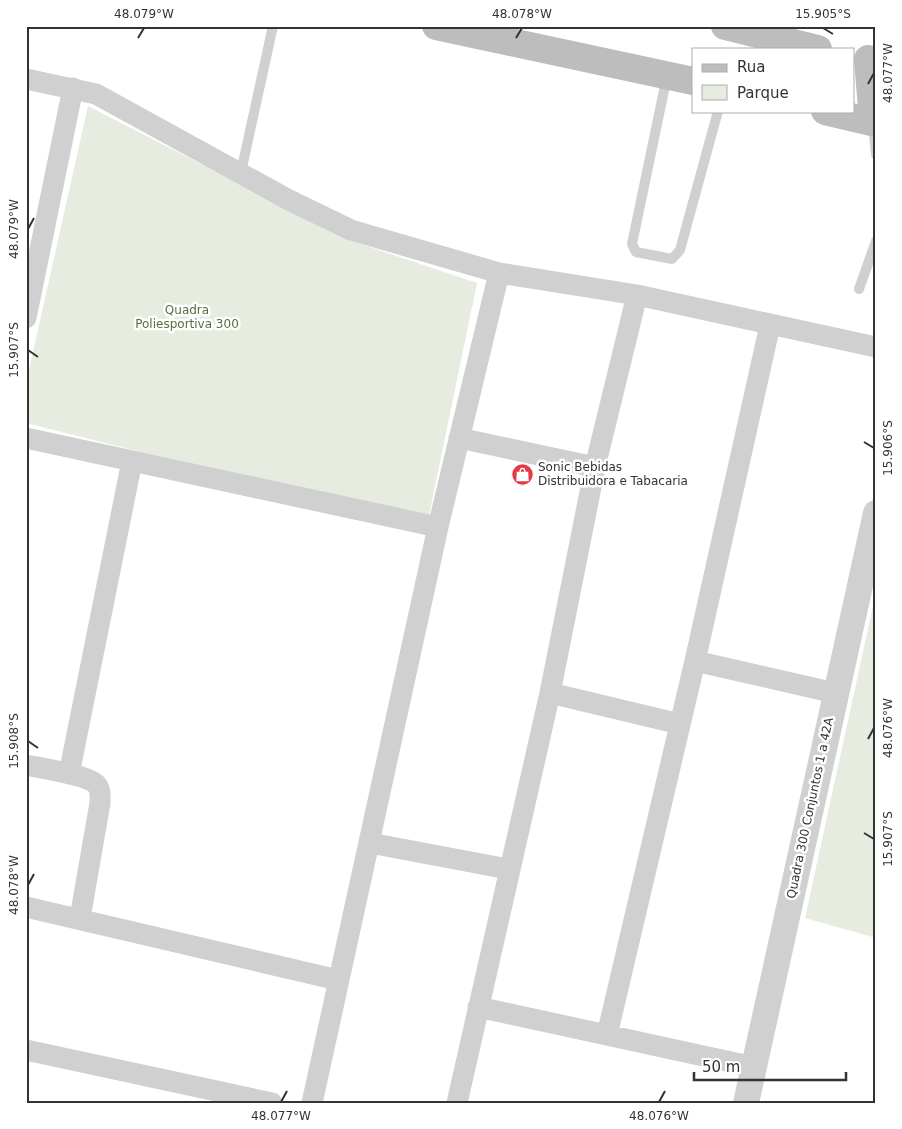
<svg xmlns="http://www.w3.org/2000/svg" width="902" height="1129" font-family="'DejaVu Sans',sans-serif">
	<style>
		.green { fill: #e6ecdf }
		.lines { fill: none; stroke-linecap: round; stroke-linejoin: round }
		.service { stroke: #d0d0d0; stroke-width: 10 }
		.minor { stroke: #d0d0d0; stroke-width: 21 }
		.tertiary { stroke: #d0d0d0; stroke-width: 26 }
		.secondary { stroke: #bdbdbd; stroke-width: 28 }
		.ticks { fill: none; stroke: #333; stroke-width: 2 }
		.labels { text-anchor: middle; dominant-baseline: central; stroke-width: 5; stroke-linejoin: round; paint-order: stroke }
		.park-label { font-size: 12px; fill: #56703f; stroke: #fff }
		.poi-label { font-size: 12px; fill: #333; stroke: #fff; text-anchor: start }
		.street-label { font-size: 12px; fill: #333; stroke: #fff }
		.neatline { fill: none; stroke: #333; stroke-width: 2 }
		.ticks-label { font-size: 12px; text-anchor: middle; fill: #333 }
	</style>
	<rect width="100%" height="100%" fill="#fff"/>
	<path class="green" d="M88,106l261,134 128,43 -48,232 -284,-62 -119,-30v-40z
		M876,592v346l-71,-20z"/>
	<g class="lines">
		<path class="service" d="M667,76l-35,168 4,8 36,7 8,-9 38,-139
			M873,124l3,31
			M241,172l32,-146
			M859,289l17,-48"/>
		<path class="minor" d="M26,79l70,15 193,106 62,30 148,43 138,22 239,52
			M26,318l47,-230
			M26,438l412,89
			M459,438l136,29
			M695,661l140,32
			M550,693l130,31
			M26,765c15,3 60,10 70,19 5,5 4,12 4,19l-20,115
			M69,774l63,-313
			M370,843l138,26
			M26,907l312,73
			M478,1007l276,60
			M607,1035l88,-374 75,-336
			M26,1050l246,53
			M312,1103l126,-576 61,-254
			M457,1103l93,-410 45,-226 42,-172"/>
		<path class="tertiary" d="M746,1103l130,-590"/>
		<path class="secondary" d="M436,26l257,55
			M725,26l93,23
			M868,59l5,63
			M825,111l51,12"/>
	</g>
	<path class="ticks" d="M823,28l10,6M138,38l6,-10M516,38l6,-10M868,84l6,-11M28,229l6,-11M28,350l10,7M864,442l10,6M868,739l6,-11M28,741l10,7M864,833l10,6M28,885l6,-11M281,1102l6,-11M659,1102l6,-11"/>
	<defs>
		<symbol id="shop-disc" viewBox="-11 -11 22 22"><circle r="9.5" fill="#e63946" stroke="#fff"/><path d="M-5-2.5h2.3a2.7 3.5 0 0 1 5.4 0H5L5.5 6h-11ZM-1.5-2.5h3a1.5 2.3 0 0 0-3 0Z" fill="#fff"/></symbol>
	</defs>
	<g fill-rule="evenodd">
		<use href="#shop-disc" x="510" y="462" width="25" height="25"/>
	</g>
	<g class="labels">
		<g class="park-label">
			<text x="187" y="310">Quadra<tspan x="187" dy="14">Poliesportiva 300</tspan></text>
		</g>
		<g class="poi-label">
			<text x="538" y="467">Sonic Bebidas<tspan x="538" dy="14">Distribuidora e Tabacaria</tspan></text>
		</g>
		<g class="street-label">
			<text transform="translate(810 808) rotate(-78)">Quadra 300 Conjuntos 1 a 42A</text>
		</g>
	</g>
	<rect width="902" height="1129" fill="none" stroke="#ffffff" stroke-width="55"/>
	<rect x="692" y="48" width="162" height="65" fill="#ffffff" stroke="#adadad"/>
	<rect x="702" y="64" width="25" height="8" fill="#bdbdbd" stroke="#adadad"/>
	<text x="737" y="72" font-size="15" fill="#333333">Rua</text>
	<rect x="702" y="85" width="25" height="15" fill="#e6ecdf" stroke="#adadad"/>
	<text x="737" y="98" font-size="15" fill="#333333">Parque</text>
	<path d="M694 1072v8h152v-8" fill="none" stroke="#333333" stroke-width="2.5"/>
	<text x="702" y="1072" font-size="15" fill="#333333" stroke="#ffffff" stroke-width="4" paint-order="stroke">50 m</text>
	<rect x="28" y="28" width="846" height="1074" class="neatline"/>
	<g class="ticks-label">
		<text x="144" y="18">48.079°W</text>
		<text x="522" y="18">48.078°W</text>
		<text x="823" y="18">15.905°S</text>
		<text transform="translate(888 73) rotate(-90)" y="4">48.077°W</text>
		<text transform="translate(14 229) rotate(-90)" y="4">48.079°W</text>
		<text transform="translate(14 350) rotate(-90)" y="4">15.907°S</text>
		<text transform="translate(888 448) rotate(-90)" y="4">15.906°S</text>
		<text transform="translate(888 728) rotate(-90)" y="4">48.076°W</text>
		<text transform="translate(14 741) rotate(-90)" y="4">15.908°S</text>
		<text transform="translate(888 839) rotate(-90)" y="4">15.907°S</text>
		<text transform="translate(14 885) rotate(-90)" y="4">48.078°W</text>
		<text x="281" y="1120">48.077°W</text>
		<text x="659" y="1120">48.076°W</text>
	</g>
</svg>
